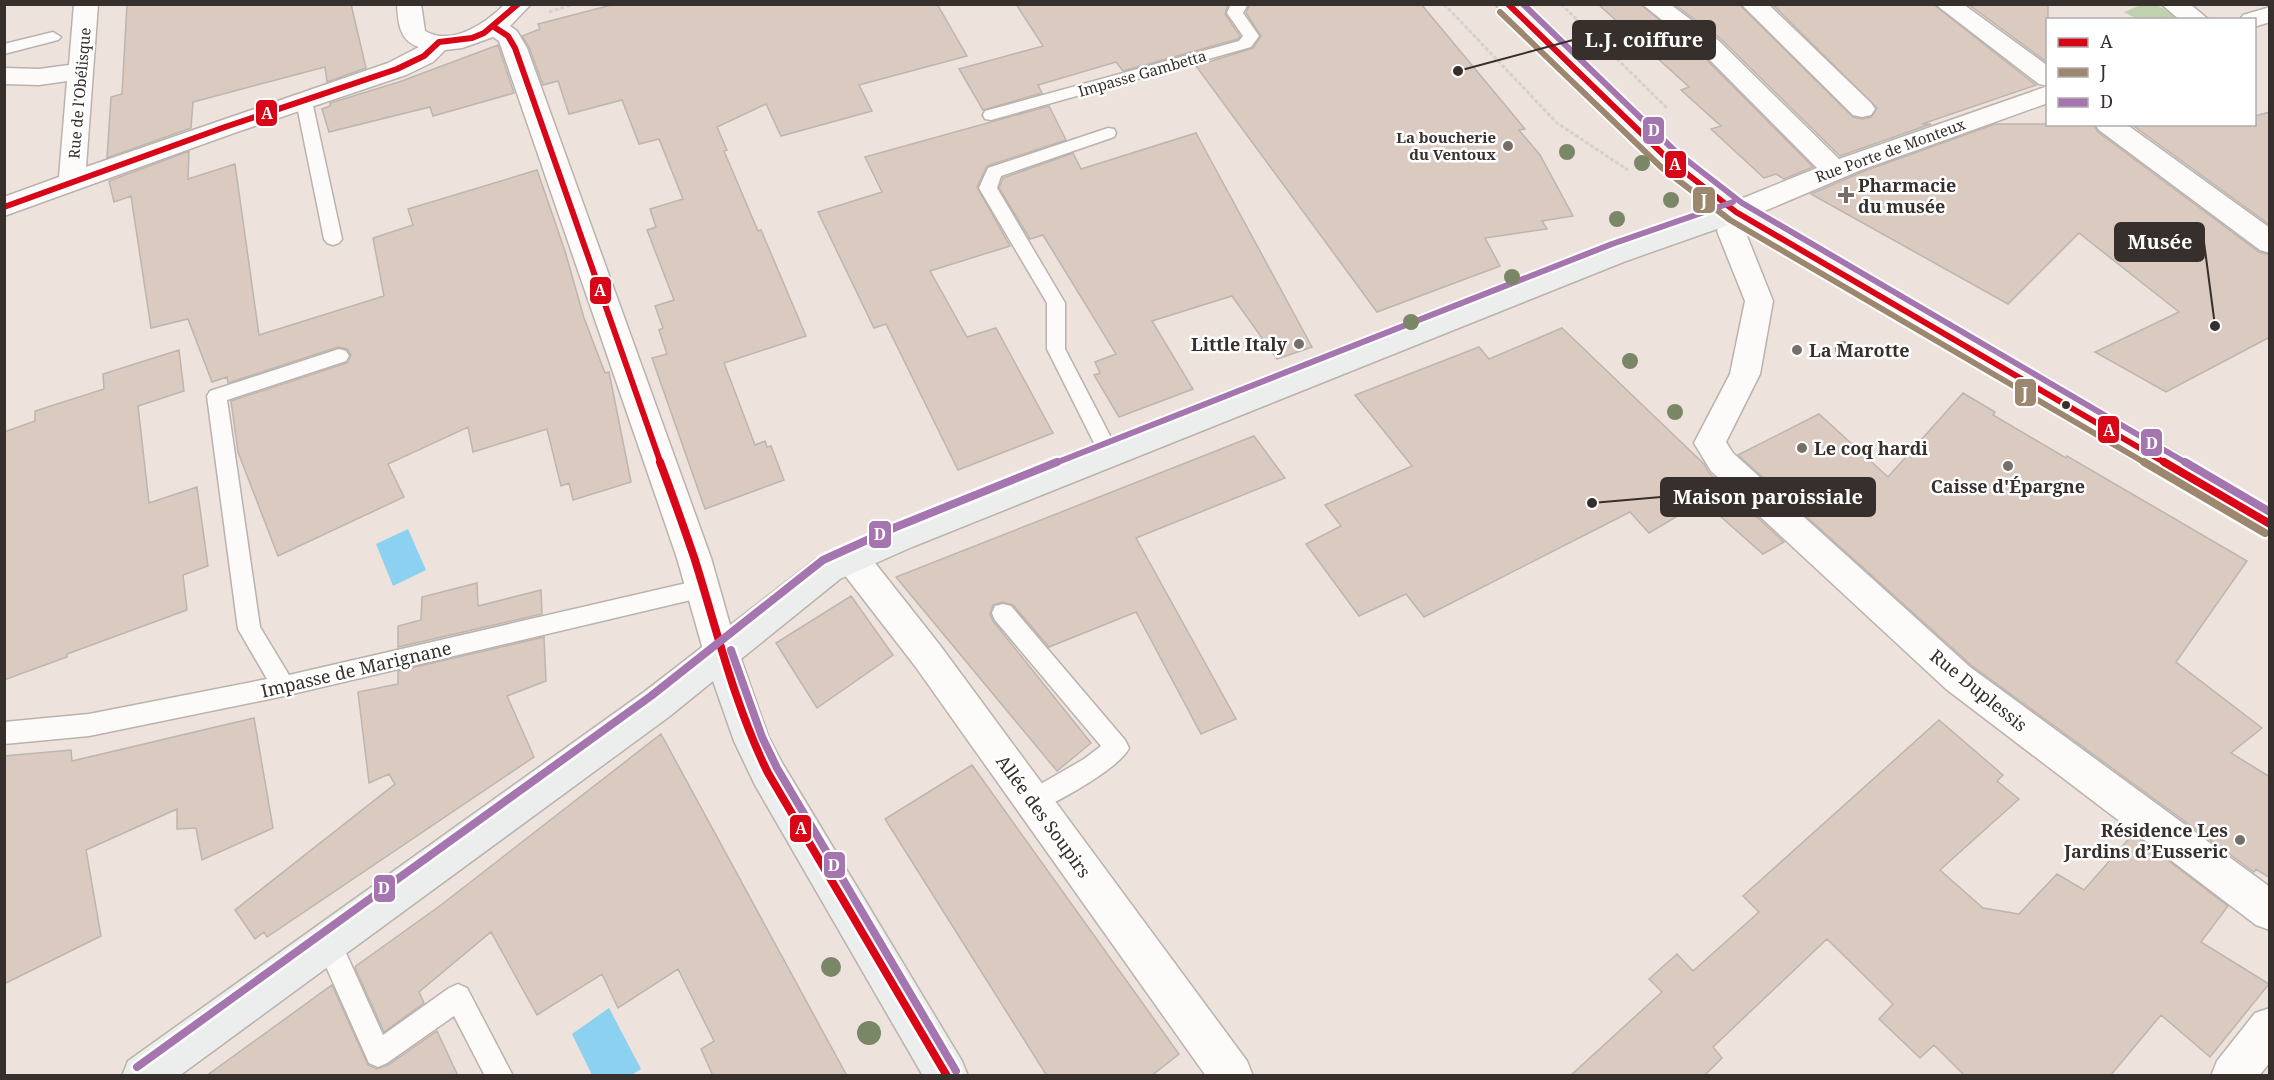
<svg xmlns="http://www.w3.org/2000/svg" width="2274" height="1080" font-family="'Noto Serif',serif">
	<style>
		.green { fill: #bfd2ad }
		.water { fill: #8cd1f0 }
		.building { fill: #dbcabf; stroke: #bdb5b0; stroke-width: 1.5 }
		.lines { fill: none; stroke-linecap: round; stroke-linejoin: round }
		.lane-casing { stroke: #bab2ad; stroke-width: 3 }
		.street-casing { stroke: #bab2ad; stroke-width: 3 }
		.secondary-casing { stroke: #bab2ad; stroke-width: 3 }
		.path { stroke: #d4d1cf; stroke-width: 3; stroke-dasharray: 4 2; stroke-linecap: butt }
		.lane { fill: #fcfbfa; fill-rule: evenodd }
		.street { fill: #fcfbfa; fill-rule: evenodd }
		.secondary { fill: #eceeee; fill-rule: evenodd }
		.bus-1-far1-casing { stroke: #fff; stroke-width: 10 }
		.bus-1-casing { stroke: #fff; stroke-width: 13 }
		.bus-2-far1-casing { stroke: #fff; stroke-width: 10 }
		.bus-2-casing { stroke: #fff; stroke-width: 13 }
		.bus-3-far1-casing { stroke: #fff; stroke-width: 10 }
		.bus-3-casing { stroke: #fff; stroke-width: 13 }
		.bus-1-far1 { stroke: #d90618; stroke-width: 6 }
		.bus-1 { stroke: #d90618; stroke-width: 8 }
		.bus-2-far1 { stroke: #9d876e; stroke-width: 6 }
		.bus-2 { stroke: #9d876e; stroke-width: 8 }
		.bus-3-far1 { stroke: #a475ae; stroke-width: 6 }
		.bus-3 { stroke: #a475ae; stroke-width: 8 }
		.tree { fill: #7a8766 }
		.poi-dot { fill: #766e69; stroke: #fff; stroke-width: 2 }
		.bus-dot { fill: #362f2b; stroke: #fff; stroke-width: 2 }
		.labels { text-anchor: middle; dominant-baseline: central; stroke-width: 5; stroke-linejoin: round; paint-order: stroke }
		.far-street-label { font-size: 15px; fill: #362f2b; stroke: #fff }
		.far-poi-label { font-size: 15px; font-weight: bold; fill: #362f2b; stroke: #fff; text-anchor: end }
		.poi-label { font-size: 18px; font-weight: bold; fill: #362f2b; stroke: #fff; text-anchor: start }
		.street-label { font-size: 18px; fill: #362f2b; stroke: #fff }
		.leader { fill: none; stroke: #362f2b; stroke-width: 2 }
		.callout-dot { fill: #362f2b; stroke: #fff; stroke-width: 2 }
		.callout { fill: #362f2b; stroke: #362f2b; stroke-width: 2 }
		.callout-label { font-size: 20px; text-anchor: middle; font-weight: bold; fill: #fff }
		.line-badge { stroke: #fff; stroke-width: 2 }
		.badge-label { font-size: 16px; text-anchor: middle; font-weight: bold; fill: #fff }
	</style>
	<rect width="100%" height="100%" fill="#ede2dc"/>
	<path class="green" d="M2141,5h16l23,14h-43l-13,-7z"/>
	<path class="water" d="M408,529l18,41 -33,16 -17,-42z
		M609,1008l32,61 -9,6h-40l-20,-41z"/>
	<path class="building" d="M127,4h224l15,64 -39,14 -2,-15 -132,35 -2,26 -84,30 4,-61 11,-3z
		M615,4h322l30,52 -108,29 13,26 -91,25 -15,-32 -49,23 10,23 -3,1 34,80 3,-1 45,106 -82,27 31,82 10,-4 2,6 4,-1 13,34 -79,29 -53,-151 15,-4 -8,-24 4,-2 -8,-22 19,-6 -27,-70 9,-3 -6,-18 33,-10 -24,-60 -20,5 -17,-44 -53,14 -11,-33 -15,4 -14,-38 -7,-11 18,-7 -2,-5z
		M1016,4h212l-3,10 15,22 -2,3 -115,32 -7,-9 -78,23 4,8 -59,17 -24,-41 84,-23z
		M1250,4h171l104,125 -6,1 21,25 33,61 -31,5 5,8 -62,9 15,28 -123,46 -181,-246 57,-18 8,-12 -15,-23z
		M1598,4h42l60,49 113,114 -29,12 -8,-5 -12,4 -53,-49 10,-3 -40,-36 8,-3z
		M1674,4h65l114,113 9,2 9,-2 6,-9 -105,-104h161l103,81 -114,39h9l-91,32 -119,-117z
		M1968,4h80v59z
		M498,45l16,48 -81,23 -3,-9 -101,25 -7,-23 8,-3v-3l69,-21z
		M1049,106l17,34 -79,26 -10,21 33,59 -80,25 37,66 29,-9 57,105 -95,37 -72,-146 -12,4 -56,-116 64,-20 -17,-35z
		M2270,112v113l-139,-101h123v-8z
		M1995,124h98l5,8 161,120 11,3v82l-104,55 -71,-40 84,-40 -100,-79 -71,71 -197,-110 51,-22z
		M1196,133l116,214 -35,12 -45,-63 -80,25 41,68 -74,28 -25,-42 6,-2 -5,-11 21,-8 -73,-119 -13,4 -31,-51 4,-10 70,-25 8,16z
		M189,151l-1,28 47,-15 24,171 125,-39 -11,-58 40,-13 -5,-16 129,-39 28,81 19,67 21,55 4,-1 22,110 -58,18 -4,-17 -8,3 -14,-57 -74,23 -5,-25 -80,37 16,33 -126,59 -40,-104 -7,-51 116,-38 4,-8 -4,-6 -9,-2 -110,36 -1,-6 -15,5 -24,-63 -37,9 -20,-132 -17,6 -5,-21z
		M1562,328l142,136 5,9 75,69 -21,12 -60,-53 -54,32 -19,-21 -206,105 -18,-23 -47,22 -53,-72 35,-18 -16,-21 87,-39 -57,-71 124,-48 10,12z
		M179,350l5,41 -46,15 11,97 48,-16 11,79 -25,9 4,35 -120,44v3l-63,23v-248l31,-11v-10l69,-22 -1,-15z
		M1963,393l32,19 -2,3 73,43 1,-2 180,105 -71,101 86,66 -31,25 39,24v101l-14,-9 -2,3 -283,-207 -233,-210 81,-41 69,63z
		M1254,436l31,42 -149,60 100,181 -35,15 -65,-122 -87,35 -36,-42 -11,-3 -9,3 -3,9 3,7 98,122 -34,28 -161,-194z
		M477,583l1,23 63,-16 1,24 -144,33v-21l23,-6 1,-23z
		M851,596l42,59 -76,53 -41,-65z
		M544,637l2,44 -39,15 27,61 -267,180 -3,-5 -9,7 -20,-29 160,-126 -6,-10 -20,9 -11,-91 40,-8v-13z
		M254,718l19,110 -71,32 -6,-32 -19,1v-20l-91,41 15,86 -97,48v-228l67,-6 1,11z
		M1939,720l64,55 -6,6 22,18 -79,71 43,38 36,6 38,-40 27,16 49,-56 95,72 -27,36 68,42 -59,73 -49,-42 -51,61h-145l-31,-31 -14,13 -41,-39 14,-15 -66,-65 -114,108 9,11 -18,18h-134l92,-84 -13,-13 28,-25 16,17 66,-59 -16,-16z
		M661,734l186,342h-134l-12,-27 13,-8 -36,-72 -60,39 -16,-34 -65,41 -46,-83 -72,60 5,11 -40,29 -29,-64 1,-2 85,-61z
		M972,765l207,289 -28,22h-104l-162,-257z
		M332,985l36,80 9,4 11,-4 49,-34 21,45h-252z"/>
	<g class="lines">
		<defs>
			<path id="lane" d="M1231,4h17l-5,9 16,23 -8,11 -260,73 -6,-1 -2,-4 2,-4 254,-70 4,-5 -16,-23z
				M53,32l8,5 -3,3 -54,14v-10z
				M304,96l6,1 2,4 30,138 -3,4 -6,2 -6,-2 -3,-4 -28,-138 2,-4z
				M1108,128l6,1 2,4 -2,4 -113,39 -4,12 68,115v46l54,104 -3,6 -7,2 -7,-2 -55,-110v-46l-68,-115 9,-20z
				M339,349l7,2 3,5 -3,5 -119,39 33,227 29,48 415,-96 8,2 3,7 -3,7 -428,101 -195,40 -85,8v-22l85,-8 178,-35 -29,-50 -31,-233 3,-5z
				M1003,604l8,2 114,134 4,8c-9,20 -74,56 -96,64l-8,-3 -4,-8 4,-8 59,-34 17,-13 -106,-126 -3,-7 3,-7z
				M328,929l9,4 46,102 66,-47 9,-4 9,4 46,88h-28l-31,-60 -67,47 -9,4 -9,-4 -54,-121 4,-9z"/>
			<path id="street" d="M74,4h24l-12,163 302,-104 31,-16c-20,-6 -21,-25 -22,-43h24l4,27c27,16 61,-8 80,-27h26l-21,22 7,5 10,17 184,510 27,95 -5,11 -12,5 -12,-5 -5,-11 -27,-95 -178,-517 -6,-4 -31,11 -17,2 -12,12 -27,13 -172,58 -230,83v-19l55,-20 8,-96 -28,4 -35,-1v-16l35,1 30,-4z
				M1642,4h28l49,37 120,118 209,-73v17l-187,67 -113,48 -3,13 28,70 -13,73 -34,68 7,11 237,214 300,220v43l-14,-5 -310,-236 -235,-218 -17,-28 36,-69 15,-73 -28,-70 9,-26 91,-37 -116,-117z
				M1741,4h27l103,99 4,6 -4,6 -9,2 -9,-2z
				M1935,4h28l85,62v20l-9,-2z
				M2161,4h29l19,16h-29z
				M2270,7v15l-16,5v-7h-14l3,-5z
				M2095,124h31l144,104v25l-10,-3 -161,-120z
				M852,545l12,4 75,95 308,417 6,15h-47l-291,-410 -75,-97 -5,-10 5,-10z
				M2270,1008v54l-11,14h-48l6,-15 38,-48z"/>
			<path id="secondary" d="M1495,4h26l156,149 69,52 524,302v30l-12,-3 -524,-311 -108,38 -714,286 -72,32 -99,80 27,77 13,25 181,300 6,15h-45l-168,-291 -21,-44 -21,-60 -43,35 -491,360h-57l6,-15 516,-369 172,-133 72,-32 210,-83 508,-197 108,-38 -55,-44z"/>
		</defs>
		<use href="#lane" class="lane-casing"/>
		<use href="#street" class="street-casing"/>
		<use href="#secondary" class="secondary-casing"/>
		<path class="path" d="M1444,4l113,119 71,47
			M1561,4l107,105
			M549,12l25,-8"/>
		<use href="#lane" class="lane"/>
		<use href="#street" class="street"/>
		<use href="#secondary" class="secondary"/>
		<defs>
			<path id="bus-1-far1" d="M1508,4l160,155 68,53 431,252
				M494,27l14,9 7,12 146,416
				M4,207l221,-80 172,-58 27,-13 15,-14 33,-4 12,-5 34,-29"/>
			<path id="bus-1" d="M660,462c12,32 23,63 34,95 23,73 40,147 74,216l179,303
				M2164,462l106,62"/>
			<path id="bus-2-far1" d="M1500,12l161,155 69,53 417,244"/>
			<path id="bus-2" d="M2144,462l121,71"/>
			<path id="bus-3-far1" d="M1523,4l152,147 67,52 446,261
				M1053,464l559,-220 121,-42"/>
			<path id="bus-3" d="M2185,462l85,50
				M731,650l31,87 15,31 179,303
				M137,1067l514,-371 172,-136 73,-33 161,-65"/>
		</defs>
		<use href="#bus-1-far1" class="bus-1-far1-casing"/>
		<use href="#bus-1" class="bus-1-casing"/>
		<use href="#bus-2-far1" class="bus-2-far1-casing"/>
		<use href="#bus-2" class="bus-2-casing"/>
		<use href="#bus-3-far1" class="bus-3-far1-casing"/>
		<use href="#bus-3" class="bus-3-casing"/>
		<use href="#bus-1-far1" class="bus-1-far1"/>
		<use href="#bus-1" class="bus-1"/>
		<use href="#bus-2-far1" class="bus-2-far1"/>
		<use href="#bus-2" class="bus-2"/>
		<use href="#bus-3-far1" class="bus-3-far1"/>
		<use href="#bus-3" class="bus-3"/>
	</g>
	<g class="tree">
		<circle cx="1567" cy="152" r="8"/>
		<circle cx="1642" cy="163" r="8"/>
		<circle cx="1671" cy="200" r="8"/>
		<circle cx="1617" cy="219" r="8"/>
		<circle cx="1512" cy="277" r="8"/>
		<circle cx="1411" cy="322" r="8"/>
		<circle cx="1843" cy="349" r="8"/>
		<circle cx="1630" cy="361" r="8"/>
		<circle cx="1675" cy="412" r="8"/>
		<circle cx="831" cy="967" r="10"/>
		<circle cx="869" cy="1033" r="12"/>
	</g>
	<g class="poi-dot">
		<circle cx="1508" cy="146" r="6"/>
		<path d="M1843 186h6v6h6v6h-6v6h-6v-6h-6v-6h6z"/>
		<circle cx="1299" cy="344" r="6"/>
		<circle cx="1797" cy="350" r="6"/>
		<circle cx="1802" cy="448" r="6"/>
		<circle cx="2008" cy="466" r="6"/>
		<circle cx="2240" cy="840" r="6"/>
	</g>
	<circle class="bus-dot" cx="2066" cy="405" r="5"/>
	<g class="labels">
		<g class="far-street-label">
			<text transform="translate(1142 73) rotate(-16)">Impasse Gambetta</text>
			<text transform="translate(79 93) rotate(-85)">Rue de l'Obélisque</text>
			<text transform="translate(1890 150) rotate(-20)">Rue Porte de Monteux</text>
		</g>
		<g class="far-poi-label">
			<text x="1496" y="137">La boucherie<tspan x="1496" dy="17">du Ventoux</tspan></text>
		</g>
		<g class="poi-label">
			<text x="1858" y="185">Pharmacie<tspan x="1858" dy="21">du musée</tspan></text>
			<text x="1287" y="344" text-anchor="end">Little Italy</text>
			<text x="1809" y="350">La Marotte</text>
			<text x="1814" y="448">Le coq hardi</text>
			<text x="2008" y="486" text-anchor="middle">Caisse d'Épargne</text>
			<text x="2228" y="830" text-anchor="end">Résidence Les<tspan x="2228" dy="21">Jardins d’Eusseric</tspan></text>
		</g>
		<g class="street-label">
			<text transform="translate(356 669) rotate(-13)">Impasse de Marignane</text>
			<text transform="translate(1979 690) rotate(39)">Rue Duplessis</text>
			<text transform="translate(1044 816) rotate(54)">Allée des Soupirs</text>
		</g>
	</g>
	<path class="leader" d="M1458 71L1573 40M2215 326L2204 242M1592 503L1661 497"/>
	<g class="callout-dot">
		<circle cx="1458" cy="71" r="6"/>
		<circle cx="2215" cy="326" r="6"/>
		<circle cx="1592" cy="503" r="6"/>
	</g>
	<g class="callout">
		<rect x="1573" y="21" width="142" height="38" rx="6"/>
		<rect x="2115" y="223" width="89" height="38" rx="6"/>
		<rect x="1661" y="478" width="214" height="38" rx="6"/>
	</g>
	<g class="callout-label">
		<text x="1644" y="47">L.J. coiffure</text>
		<text x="2160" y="249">Musée</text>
		<text x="1768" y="504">Maison paroissiale</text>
	</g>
	<g class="line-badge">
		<rect x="255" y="99" width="23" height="28" rx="6" fill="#d90618"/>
		<rect x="1642" y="116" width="23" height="29" rx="6" fill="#a475ae"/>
		<rect x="1664" y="150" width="23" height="29" rx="6" fill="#d90618"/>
		<rect x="1692" y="186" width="24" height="28" rx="6" fill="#9d876e"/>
		<rect x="589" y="276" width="23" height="29" rx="6" fill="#d90618"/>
		<rect x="2014" y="378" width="23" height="29" rx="6" fill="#9d876e"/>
		<rect x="2097" y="415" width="23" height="29" rx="6" fill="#d90618"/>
		<rect x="2140" y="428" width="23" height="29" rx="6" fill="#a475ae"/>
		<rect x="868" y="520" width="24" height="29" rx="6" fill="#a475ae"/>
		<rect x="789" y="814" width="23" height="29" rx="6" fill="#d90618"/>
		<rect x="823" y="851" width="23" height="28" rx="6" fill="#a475ae"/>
		<rect x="373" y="874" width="23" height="29" rx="6" fill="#a475ae"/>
	</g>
	<g class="badge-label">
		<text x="267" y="119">A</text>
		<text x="1654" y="136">D</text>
		<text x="1675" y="170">A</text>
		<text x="1704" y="206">J</text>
		<text x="600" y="296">A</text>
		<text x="2025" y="399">J</text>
		<text x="2109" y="436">A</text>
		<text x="2152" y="449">D</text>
		<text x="880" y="540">D</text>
		<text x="801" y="834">A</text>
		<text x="834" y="871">D</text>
		<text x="384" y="894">D</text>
	</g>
	<rect width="2274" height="1080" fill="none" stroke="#362f2b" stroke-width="12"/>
	<rect x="2046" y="18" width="210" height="108" fill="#ffffff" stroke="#afacaa" stroke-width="1.5"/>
	<rect x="2058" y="38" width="30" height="9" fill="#d90618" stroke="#afacaa" stroke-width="1.5"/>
	<text x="2100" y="48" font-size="18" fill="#362f2b">A</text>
	<rect x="2058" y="68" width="30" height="9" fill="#9d876e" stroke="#afacaa" stroke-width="1.5"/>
	<text x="2100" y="78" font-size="18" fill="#362f2b">J</text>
	<rect x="2058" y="98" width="30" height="9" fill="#a475ae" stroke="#afacaa" stroke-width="1.5"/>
	<text x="2100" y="108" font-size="18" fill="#362f2b">D</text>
</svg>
